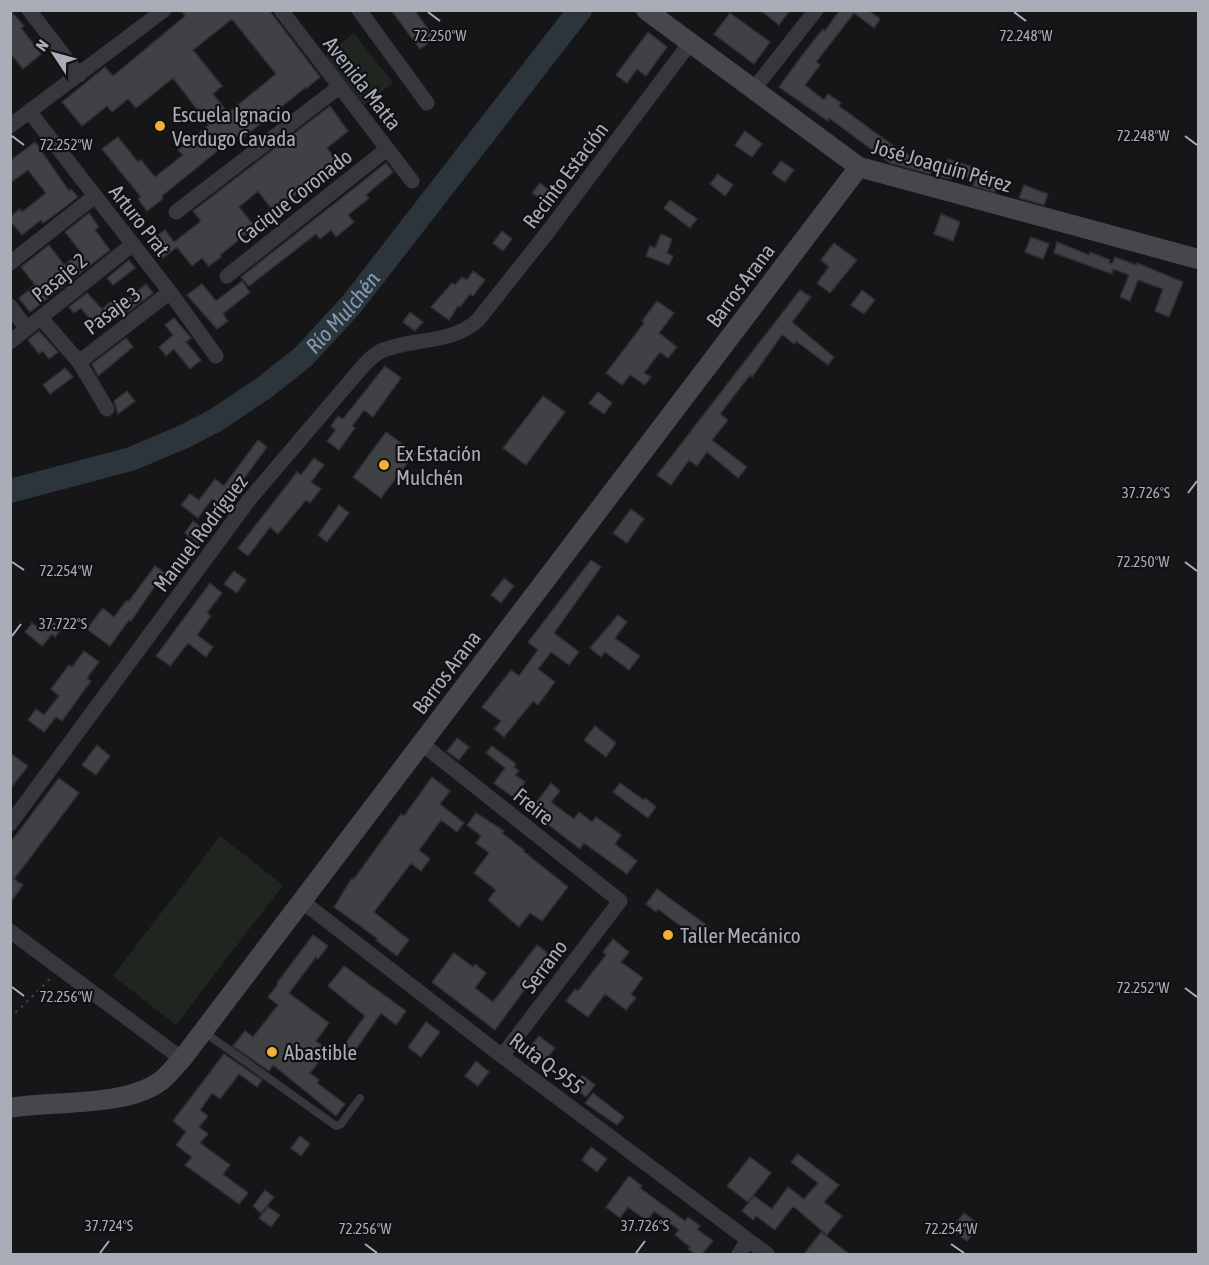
<svg xmlns="http://www.w3.org/2000/svg" width="1209" height="1265" font-family="'Asap Condensed',sans-serif">
	<style>
		.green { fill: #1e261f }
		.lines { fill: none; stroke-linecap: round; stroke-linejoin: round }
		.river { stroke: #2c353c; stroke-width: 24 }
		.building { fill: #404145; stroke: #303034; stroke-width: 1.5; fill-rule: evenodd }
		.path { stroke: #3d3f44; stroke-width: 2; stroke-dasharray: 3 4.5; stroke-linecap: butt }
		.lane { stroke: #37383d; stroke-width: 8 }
		.street { stroke: #37383d; stroke-width: 15 }
		.secondary { stroke: #45474d; stroke-width: 20 }
		.ticks { fill: none; stroke: #a8adb8; stroke-width: 2 }
		.poi-dot { fill: #f2b134; stroke: #111113; stroke-width: 2 }
		.labels { text-anchor: middle; dominant-baseline: central; stroke-width: 4.5; stroke-linejoin: round; paint-order: stroke }
		.street-label { font-size: 21px; fill: #a8adb8; stroke: #111113 }
		.poi-label { font-size: 21px; fill: #a8adb8; stroke: #111113; text-anchor: start }
		.water-label { font-size: 22px; font-style: italic; fill: #7f9bb3; stroke: #111113 }
		.ticks-label { font-size: 15px; text-anchor: middle; fill: #a8adb8; stroke: #111113; stroke-width: 4.5; stroke-linejoin: round; paint-order: stroke }
	</style>
	<rect width="100%" height="100%" fill="#161618"/>
	<path class="green" d="M354,33l39,50 -29,22 -39,-49z
		M220,836l63,49 -107,140 -63,-49z"/>
	<g class="lines">
		<path class="river" id="s1" d="M10,491l121,-32 52,-22 33,-17 49,-33 38,-30 48,-52 229,-295"/>
	</g>
	<path class="building" d="M10,10l14,16 -3,2 20,26 -18,15 -13,-16z
		M181,10h88l51,67 -13,11 -1,-1 -63,51 -3,-4 -24,18 -54,44 1,3 -16,12 -9,-12 3,-2 -39,-48 16,-12 20,25 3,-2 14,17 28,-22 -5,-5 31,-25 -36,-47 -37,30 -8,-9 -16,13 -5,-6 -25,20 -20,-24 43,-35 8,9 72,-60zM232,19l44,55 -48,39 -15,-19 9,-8 -29,-36z
		M391,10h23l21,28 -15,11z
		M760,10h30l-11,15z
		M840,10h28l12,9 -6,9 -20,-15 -38,49 4,3 -15,20 19,15 4,-6 13,9 -2,3 63,46 32,13 -4,9 -40,-11 -61,-45 -1,3 -49,-34 25,-34 19,-24 2,2z
		M730,13l40,29 -16,22 -40,-30z
		M648,32l19,15 -21,29 -9,-7 -10,14 -11,-8z
		M330,106l18,25 -21,17 15,19 -20,15 -4,-5 -44,35 -16,-21 -19,16 16,20 -35,28 1,2 -12,9 -7,-8 -10,8 -15,-19 -14,11 -13,-17 15,-11 9,12 27,-21 -8,-10z
		M745,131l17,13 -10,13 -17,-12z
		M35,142l34,49 2,-2 7,8 -25,19 -10,7 -2,-3 -19,15 -12,-14v-4l10,-8 2,3 24,-19 -18,-23 -18,13v-22z
		M948,159l25,8 -4,11 -15,-6 -3,7 -10,-2z
		M781,161l13,9 -9,12 -13,-9z
		M386,163l7,9 -27,23 3,3 -21,17 6,7 -18,15 -5,-7 -11,9 -4,-5 -67,52 -8,-9z
		M718,174l15,11 -8,11 -15,-12z
		M977,175l21,8 -3,9 -22,-6z
		M540,183l14,11 -7,9 -15,-10z
		M1024,185l24,9 -4,11 -25,-7z
		M670,200l27,19 -7,9 -26,-20z
		M89,213l10,14 -4,3 15,20 -80,62 -11,-14 16,-13 -14,-18 28,-22 15,20 17,-13 -16,-20z
		M941,214l19,8 -7,19 -19,-7z
		M502,231l10,8 -9,12 -10,-8z
		M661,234l11,5 -5,14 6,3 -4,9 -23,-9 4,-10 5,2z
		M1031,237l18,7 -6,15 -18,-7z
		M1057,242l32,13 1,-3 20,8 -1,3 3,1 3,-7 21,8 1,-2 46,19 -14,35 -14,-6 8,-22 -25,-9 -8,21 -10,-4 9,-22 -16,-6 -1,5 -58,-21z
		M834,243l23,17 -27,33 -13,-10 12,-16 -8,-7z
		M129,260l6,8 -22,17 -6,-7z
		M473,271l12,9 -12,16 -3,-2 -10,13 -2,-1 -9,14 -18,-13 21,-24 3,2 7,-8 5,3z
		M242,281l8,11 -27,22 5,7 -11,8 -30,-34 15,-11 14,17z
		M146,284l7,9 -25,19 -7,-8z
		M800,290l11,7 -19,25 42,35 -6,8 -32,-24 -2,3 -11,-9 -2,1 -29,41 -2,-2 -30,39 8,6 -16,20 35,27 -9,11 -31,-26 -10,14 -8,-6 -18,25 -14,-10z
		M862,290l13,10 -11,14 -13,-9z
		M87,293l15,16 10,-8 8,11 -22,17 -17,-21 -7,5 -5,-6z
		M657,301l17,12 -15,20 18,14 -9,11 -8,-6 -16,21 7,4 -6,8 -15,-10 -8,10 -16,-12 38,-50 -2,-2z
		M410,312l13,10 -8,9 -12,-9z
		M174,318l17,20 -5,4 15,18 -11,9 -16,-20 -8,7 -7,-9 14,-12 -8,-10z
		M39,331l19,21 -9,7 -6,-8 -4,3 -11,-14z
		M126,338l7,9 -35,29 -6,-12z
		M385,366l16,12 -28,39 -9,-7 -12,16 3,2 -16,22 -12,-9 9,-11 -5,-4 7,-10 5,3z
		M65,368l8,9 -23,17 -7,-9z
		M127,391l8,10 -17,13 -4,-13z
		M598,392l14,11 -8,11 -15,-11z
		M543,396l22,16 -39,53 -23,-17z
		M386,432l29,21 -34,45 -28,-21z
		M258,440l9,7 -44,60 -11,-8 -14,19 -17,-13 9,-11 9,6 16,-21 9,7z
		M314,458l10,7 -13,17 10,7 -11,14 -4,-3 -28,34 -8,-7 -22,29 -10,-8 59,-76 4,3z
		M339,505l10,8 -22,29 -9,-7z
		M631,509l13,10 -17,24 -14,-10z
		M193,521l13,10 -8,12 -13,-10z
		M591,560l10,7 -47,66 25,19 -10,13 -18,-13 -13,17 17,13 -17,23 -5,-4 -29,36 -10,-8 7,-8 -19,-14 29,-37 8,6 19,-26 -10,-8z
		M155,566l15,11 -8,10 -5,-4 -26,38 -2,-1 -19,26 -23,-17 16,-21 11,9 13,-17 2,1z
		M234,571l12,9 -9,13 -13,-9z
		M504,578l10,8 -13,17 -10,-8z
		M210,583l12,10 -15,20 4,3 -14,19 16,12 -7,10 -18,-14 -18,23 -14,-10z
		M618,615l9,7 -12,16 25,18 -11,14 -24,-18 -4,5 -11,-9z
		M51,620l10,9 -6,8 -3,-3 -10,12 -17,-14 7,-9 9,7z
		M84,651l15,11 -12,16 4,3 -29,40 -6,-4 -12,15 -16,-12 8,-11 8,6 15,-19 -8,-7 18,-24 3,2z
		M595,726l21,17 -10,14 -22,-17z
		M457,738l12,9 -10,13 -12,-9z
		M97,745l13,11 -14,19 -14,-10z
		M492,746l24,18 -2,3 5,4 -4,4 10,7 -12,15 -19,-14 11,-15 -19,-15z
		M10,753l18,13 -18,23z
		M432,777l18,14 -10,13 24,19 -7,9 -16,-12 -22,30 11,9 -9,12 -10,-8 -37,49 35,28 -12,16 -21,-16 2,-1 -44,-32 18,-29 2,1 47,-65 3,2z
		M59,778l20,15 -65,86 9,6 -13,18v-60z
		M551,783l9,8 -9,11 23,17 5,-7 13,10 4,-5 25,18 -6,9 22,17 -10,13 -43,-31 -4,6 -39,-30 5,-6 -11,-9z
		M620,783l24,17 1,-2 11,9 -8,11 -35,-26z
		M476,813l28,18 -2,2 22,17 -1,1 45,36 -26,34 -12,-8 -11,14 -31,-27 8,-10 -22,-17 15,-20 -13,-10 5,-7 -14,-11z
		M657,889l52,38 -10,13 -41,-31 -2,3 -10,-8z
		M313,935l15,11 -10,13 -2,-2 -27,36 40,30 -13,18 12,9 -18,23 9,7 -2,3 28,21 -9,12 -63,-51 -4,6 -36,-25 12,-15 8,6 25,-32 -10,-8 10,-13 -1,-1z
		M613,939l16,13 -8,10 22,16 -12,16 5,4 -10,12 -21,-16 -17,23 -22,-16 9,-12 3,2 28,-36 -3,-3z
		M537,945l13,10 -55,75 -63,-48 22,-29 19,14 2,-3 11,9 -11,15 18,14z
		M344,966l62,45 -10,14 -15,-12 -27,39 -10,-7 21,-29 -37,-30z
		M426,1022l14,10 -19,25 -13,-10z
		M539,1036l16,12 -9,12 -16,-13z
		M224,1054l38,26 -5,7 -18,-13 -19,25 -8,-6 -12,17 8,6 -9,11 9,7 -8,9 30,22 -7,9 25,19 -9,11 -54,-39 7,-8 -16,-12 10,-13 -13,-11z
		M476,1061l13,11 -11,14 -13,-10z
		M582,1075l13,10 -9,12 -13,-10z
		M593,1093l31,24 -7,8 -32,-22z
		M300,1136l10,8 -9,12 -10,-8z
		M591,1147l16,12 -10,13 -15,-12z
		M798,1154l41,31 -15,17 18,14 -15,19 -34,-29 -18,24 -19,-14 -3,4 -11,-9 12,-15 18,13 16,-22 16,12 14,-16 -27,-21z
		M750,1157l21,16 -23,29 -21,-16z
		M629,1176l13,10 -2,2 45,33 3,-4 12,9 -3,3 16,12 -11,13h-7l-7,-5 2,-2 -15,-12 4,-5 -25,-19 -7,10 -19,-14 -8,11 -14,-11z
		M265,1190l9,7 -13,16 -8,-7z
		M268,1207l12,8 -9,12 -12,-9z
		M964,1213l15,12 -12,16 -16,-11z
		M821,1232l28,22h-45z"/>
	<g class="lines">
		<path class="path" d="M10,1018l40,-39"/>
		<path class="lane" d="M204,1032l132,94 5,-2 19,-26"/>
		<path class="street" d="M29,10l50,65
			M281,10l131,171
			M359,10l68,93
			M753,90l63,-80
			M29,111l141,181 46,64
			M10,126l154,-116
			M176,212l163,-125
			M10,263l85,-67
			M227,276l160,-127
			M10,306l17,23
			M41,318l38,44 28,47
			M10,342l123,-98
			M79,362l91,-70
			M422,744l198,157 -118,155
			M10,824l239,-324 114,-134c5,-5 11,-12 18,-15 32,-14 70,-6 97,-31l69,-87 143,-190
			M303,902l199,154 265,198
			M10,931l172,128
			M739,1254l9,-14"/>
		<path class="secondary" d="M646,10l213,157 339,92
			M10,1108c44,-8 116,0 152,-28 7,-6 13,-14 20,-21l677,-892"/>
	</g>
	<path class="ticks" d="M428,12l12,9M1014,12l12,9M12,136l12,9M1185,136l12,9M1188,493l9,-12M12,562l12,8M1185,562l12,9M12,636l9,-12M12,987l12,9M1185,988l12,9M365,1244l12,9M951,1244l13,9M100,1253l9,-12M636,1253l9,-12"/>
	<g class="poi-dot">
		<circle cx="160" cy="126" r="6"/>
		<circle cx="384" cy="465" r="6"/>
		<circle cx="668" cy="935" r="6"/>
		<circle cx="272" cy="1052" r="6"/>
	</g>
	<g class="labels">
		<g class="street-label">
			<text transform="translate(363 83) rotate(52)">Avenida Matta</text>
			<text transform="translate(942 165) rotate(16)">José Joaquín Pérez</text>
			<text transform="translate(565 175) rotate(-53)">Recinto Estación</text>
			<text transform="translate(294 196) rotate(-38)">Cacique Coronado</text>
			<text transform="translate(140 220) rotate(52)">Arturo Prat</text>
			<text transform="translate(59 277) rotate(-39)">Pasaje 2</text>
			<text transform="translate(740 285) rotate(-53)">Barros Arana</text>
			<text transform="translate(112 310) rotate(-37)">Pasaje 3</text>
			<text transform="translate(200 533) rotate(-53)">Manuel Rodríguez</text>
			<text transform="translate(446 672) rotate(-53)">Barros Arana</text>
			<text transform="translate(534 806) rotate(39)">Freire</text>
			<text transform="translate(544 966) rotate(-53)">Serrano</text>
			<text transform="translate(547 1063) rotate(37)">Ruta Q-955</text>
		</g>
		<g class="poi-label">
			<text x="172" y="114">Escuela Ignacio<tspan x="172" dy="24">Verdugo Cavada</tspan></text>
			<text x="396" y="453">Ex Estación<tspan x="396" dy="24">Mulchén</tspan></text>
			<text x="680" y="935">Taller Mecánico</text>
			<text x="284" y="1052">Abastible</text>
		</g>
		<g class="water-label">
			<text stroke="none"><textPath href="#s1" startOffset="386">Río Mulchén</textPath></text>
		</g>
	</g>
	<g class="ticks-label">
		<text x="440" y="41">72.250°W</text>
		<text x="1026" y="41">72.248°W</text>
		<text x="1143" y="141">72.248°W</text>
		<text x="66" y="150">72.252°W</text>
		<text x="1146" y="498">37.726°S</text>
		<text x="1143" y="567">72.250°W</text>
		<text x="66" y="576">72.254°W</text>
		<text x="63" y="629">37.722°S</text>
		<text x="1143" y="993">72.252°W</text>
		<text x="66" y="1002">72.256°W</text>
		<text x="109" y="1231">37.724°S</text>
		<text x="645" y="1231">37.726°S</text>
		<text x="365" y="1234">72.256°W</text>
		<text x="951" y="1234">72.254°W</text>
	</g>
	<rect width="1209" height="1265" fill="none" stroke="#a8adb8" stroke-width="24"/>
	<g transform="translate(54 54) rotate(306)" stroke="#111113" stroke-width="4.5" paint-order="stroke">
	<path d="M0-4.5L10 22L0 15L-10 22Z" fill="#a8adb8"/>
	<text y="-9" font-size="16" font-weight="bold" text-anchor="middle" fill="#a8adb8">N</text>
	</g>
</svg>
